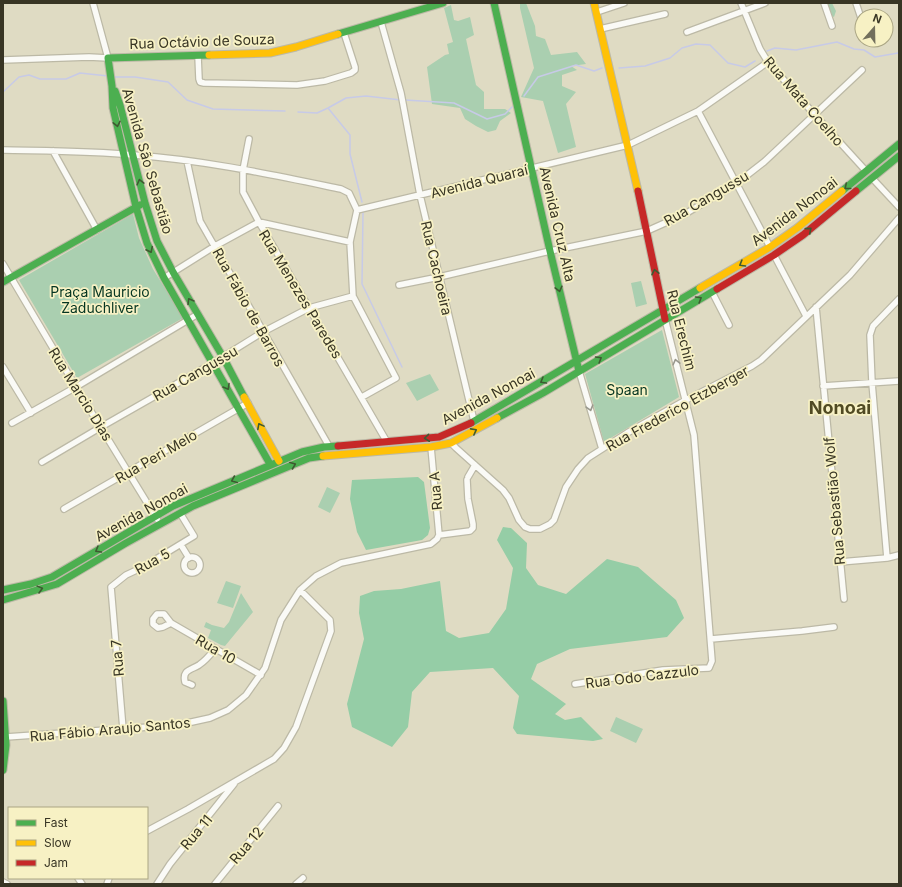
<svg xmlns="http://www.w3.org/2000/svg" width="902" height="887" font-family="Inter,sans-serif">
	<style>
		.green { fill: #aacfb0 }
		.forest { fill: #95cda6 }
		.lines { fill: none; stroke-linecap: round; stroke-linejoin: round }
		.stream { stroke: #c7cae7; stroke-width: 1.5 }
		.street-casing { stroke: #bcb9a6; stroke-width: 8 }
		.fast-casing { stroke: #bcb9a6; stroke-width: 9 }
		.slow-casing { stroke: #bcb9a6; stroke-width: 9 }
		.jam-casing { stroke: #bcb9a6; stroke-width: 9 }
		.street { stroke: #fafaf6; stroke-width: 5.5 }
		.fast { stroke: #4caf50; stroke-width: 7 }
		.slow { stroke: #ffc107; stroke-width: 7 }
		.jam { stroke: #c62828; stroke-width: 7 }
		.oneway { stroke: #3e5a31 }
		.oneway2 { stroke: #99988d }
		.labels { text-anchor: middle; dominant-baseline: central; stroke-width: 3.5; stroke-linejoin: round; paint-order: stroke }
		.street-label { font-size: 14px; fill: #383524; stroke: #f7f1c4 }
		.park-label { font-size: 14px; fill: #043521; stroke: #f7f1c4 }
		.district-label { font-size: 18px; font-weight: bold; fill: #504a23; stroke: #f7f1c4 }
	</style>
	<rect width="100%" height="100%" fill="#dfdbc3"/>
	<path class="green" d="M520,3h6l9,23 1,10 9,3 6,16 26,-3 9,12 -15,2 6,4 -15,5v11l14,6 -10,12 10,43 -18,6 -15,-52 -22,-4 13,-29 -14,-60z
		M825,3h7l4,8 -2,6 -4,-2z
		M451,5l3,15 4,1 12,-4 4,18 -8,4 10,46 8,7v17h21l6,4 -11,8 -4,9 -8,2 -12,-6 -11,-7 -5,-11 -28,-4 -5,-37 18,-12 4,-1 -2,-10 6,-2 -9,-34z
		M133,214l6,24 14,31 30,49 -106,60 -58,-98z
		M641,281l6,23 -11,3 -5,-24z
		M662,330l17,67 -75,45 -19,-68z
		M430,374l9,16 -22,11 -11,-18z
		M327,487l13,6 -10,20 -12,-6z
		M226,581l15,5 -8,22 -16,-5z
		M241,593l12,19 -28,34 -4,-1 -13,-7 3,-8 -7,-3 2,-5 6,3 12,3 5,-6z
		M616,717l27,12 -7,14 -26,-12z"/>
	<path class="forest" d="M418,477l6,5 6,46 -2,7 -6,5 -56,10 -9,-18 -7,-33 2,-19z
		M503,527l8,1 16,15 -1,25 12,17 28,9 41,-35 31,8 38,33 8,18 -17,19 -97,12 -33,15 -6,15 35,25 -11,10 10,6 16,-3 22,22 -10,2 -76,-7 -4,-6 6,-32 -26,-28 -63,4 -18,20 -4,35 -16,20 -40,-20 -5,-23 17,-65 -5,-26 1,-17 14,-5 27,-2 39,-8 6,50 13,7 30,-5 17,-24 7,-41 -16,-28z"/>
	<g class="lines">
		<path class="stream" d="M767,51l8,-3 21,2 41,-8 17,7 10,1 11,7 23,-4 1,-2
			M619,68l26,-2 25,-8 12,-10 14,-4 14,1 18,18 17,4 10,-6
			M114,77h21l33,5 19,18 26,9 72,2
			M3,92l16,-15 10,-2 11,4h26l14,-6 28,3
			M524,96l14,-19 38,-12 18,6 8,-3
			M405,100l49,3 33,16 18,-5 7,-7
			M328,108l22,27v19l12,48
			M298,112l19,1 11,-5 18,-10 20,-2 35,4
			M363,213l-1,71 40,83"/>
		<defs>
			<path id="street" d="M741,3l19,46 8,13 46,52 52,57
				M824,3l8,23
				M856,3l6,18
				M597,12l27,-9
				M381,22l20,71 19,102 54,226
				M600,29l65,-15
				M687,32l78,-29
				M198,56l1,23 1,3 4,1 93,2 28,-4 26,-8 4,-3v-3l-11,-34
				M3,60l86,-3 19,1 -15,-55
				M698,111l72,136
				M249,139l-6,31v22l16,30 128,220
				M3,150c44,1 88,1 131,5 70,5 139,20 207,34l8,4 8,17 -7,32 3,54 43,82 -34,19
				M53,151l44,79
				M187,161l13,60 129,225
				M872,178l27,29
				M357,210l271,-65 70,-34 70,-49
				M774,255l32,61
				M3,264l73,123 81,132
				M164,278l51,-32 44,-24 91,20
				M399,285l40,-8 111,-26 97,-20 38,-17 52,-31 27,-21 98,-92
				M712,292l17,33
				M816,307l28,292
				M3,367l28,46
				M579,371l23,78
				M823,386l76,-5
				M12,423l64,-36 122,-73
				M451,443l5,5 47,42 6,8 10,22 6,7 5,2h10l10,-5 4,-4 12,-33 12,-18 10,-11 39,-25 59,-33 66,-34 9,-6 89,-85 49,-57
				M431,447l8,88
				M42,462l59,-35 112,-64 50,-31 46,-24 44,-12
				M468,477l7,-12
				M64,509l184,-106
				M439,535l31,-4 3,-3v-4l-5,-25 -1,-19
				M181,545l8,13
				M184 565a8 8 0 1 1 16 0a8 8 0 1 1-16 0Z
				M887,558l-15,-175 -2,-48 3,-9 26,-27
				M840,562l47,-4 12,-3
				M171,623l-8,4 -5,1 -5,-4v-5l4,-5h7l7,9 90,52
				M711,639l91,-8 32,-4
				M575,684l88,-14 46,-2 3,-7 -18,-226 -29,-116
				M192,685l-7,-3c-3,-12 6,-12 14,-17 6,-4 12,-11 16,-16
				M123,729l-12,-142 15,-12 17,-8 51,-31 -14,-23
				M6,737l172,-12 32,-7 18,-8 18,-15 19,-27 16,-48 19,-30 16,-14 25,-13 90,-19 6,-5 2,-4
				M147,831l41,-22 86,-50 10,-11 12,-21 35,-96 -1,-11 -30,-30
				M78,878l4,6
				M3,882l4,2
				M107,884l2,-6
				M157,884l13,-20 64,-80
				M215,884l63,-78
				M296,884l7,-6"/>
			<path id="fast" d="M494,3l56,248 29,120
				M338,34l105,-31
				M209,55l-101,3 4,28 1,22 23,99 11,36 17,35 106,186
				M115,91l5,14 25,98 12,38 16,31 50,85 21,40
				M842,191l57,-47
				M856,191l43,-35
				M3,282l137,-77
				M497,418l46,-25 174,-104
				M471,423l229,-135
				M3,590l28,-6 21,-7 121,-71 129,-54 22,-5 14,-1
				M3,600l54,-16 69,-41 67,-37 116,-48 14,-2
				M3,701l3,44 -3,25"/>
			<path id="slow" d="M594,3l44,188
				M209,55l61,-2 26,-6 42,-13
				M700,288l70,-41 27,-19 45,-37
				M244,397l35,64
				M323,456l108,-9 20,-4 46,-25"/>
			<path id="jam" d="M638,191l27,128
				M717,289l57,-34 29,-20 53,-44
				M338,446l101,-9 32,-14"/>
		</defs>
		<use href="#street" class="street-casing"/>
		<use href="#fast" class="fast-casing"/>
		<use href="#slow" class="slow-casing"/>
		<use href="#jam" class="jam-casing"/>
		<use href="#street" class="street"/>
		<use href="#fast" class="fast"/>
		<use href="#slow" class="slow"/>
		<use href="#jam" class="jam"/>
	</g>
	<defs><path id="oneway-chevron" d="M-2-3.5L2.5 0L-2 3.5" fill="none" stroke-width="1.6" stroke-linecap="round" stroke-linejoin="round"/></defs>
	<g class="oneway">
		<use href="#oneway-chevron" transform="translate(117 124) rotate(78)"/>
		<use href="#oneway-chevron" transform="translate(140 182) rotate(-104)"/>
		<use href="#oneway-chevron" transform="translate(847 187) rotate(141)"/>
		<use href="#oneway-chevron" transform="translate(809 230) rotate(-40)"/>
		<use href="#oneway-chevron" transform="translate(150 250) rotate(64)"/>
		<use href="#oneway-chevron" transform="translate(742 264) rotate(149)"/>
		<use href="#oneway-chevron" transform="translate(655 272) rotate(-102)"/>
		<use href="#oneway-chevron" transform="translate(559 289) rotate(76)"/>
		<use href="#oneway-chevron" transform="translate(699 299) rotate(-31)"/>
		<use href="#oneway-chevron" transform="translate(190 301) rotate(-121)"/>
		<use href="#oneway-chevron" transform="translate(599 359) rotate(-31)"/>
		<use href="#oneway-chevron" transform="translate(543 381) rotate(150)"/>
		<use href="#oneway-chevron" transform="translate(227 387) rotate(60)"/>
		<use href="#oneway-chevron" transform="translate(260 426) rotate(-118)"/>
		<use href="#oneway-chevron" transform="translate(474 431) rotate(-28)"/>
		<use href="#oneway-chevron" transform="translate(427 438) rotate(174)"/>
		<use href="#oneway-chevron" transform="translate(293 465) rotate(-21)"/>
		<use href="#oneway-chevron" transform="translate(234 480) rotate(157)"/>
		<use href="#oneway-chevron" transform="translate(98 550) rotate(150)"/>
		<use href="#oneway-chevron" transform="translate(40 589) rotate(-15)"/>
	</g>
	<g class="oneway2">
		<use href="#oneway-chevron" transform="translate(676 362) rotate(-104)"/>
		<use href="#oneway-chevron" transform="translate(590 408) rotate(74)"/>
	</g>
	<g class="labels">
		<g class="street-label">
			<text transform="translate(202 41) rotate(-2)">Rua Octávio de Souza</text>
			<text transform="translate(804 101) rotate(49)">Rua Mata Coelho</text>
			<text transform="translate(148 161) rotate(74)">Avenida São Sebastião</text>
			<text transform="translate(479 181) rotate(-14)">Avenida Quaraí</text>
			<text transform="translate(706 198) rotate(-30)">Rua Cangussu</text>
			<text transform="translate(794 211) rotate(-37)">Avenida Nonoai</text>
			<text transform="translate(558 224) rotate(77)">Avenida Cruz Alta</text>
			<text transform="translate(437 268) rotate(77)">Rua Cachoeira</text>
			<text transform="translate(301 294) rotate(59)">Rua Menezes Paredes</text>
			<text transform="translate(249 307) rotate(61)">Rua Fábio de Barros</text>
			<text transform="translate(682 330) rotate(76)">Rua Erechim</text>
			<text transform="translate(195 373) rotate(-30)">Rua Cangussu</text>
			<text transform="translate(81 394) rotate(58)">Rua Marcio Dias</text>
			<text transform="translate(488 396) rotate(-28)">Avenida Nonoai</text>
			<text transform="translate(677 408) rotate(-29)">Rua Frederico Etzberger</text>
			<text transform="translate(156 456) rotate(-30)">Rua Peri Melo</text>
			<text transform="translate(435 491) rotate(-95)">Rua A</text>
			<text transform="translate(834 501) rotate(-95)">Rua Sebastião Wolf</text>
			<text transform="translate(141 512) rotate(-29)">Avenida Nonoai</text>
			<text transform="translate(152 561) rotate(-29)">Rua 5</text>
			<text transform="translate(216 649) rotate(30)">Rua 10</text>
			<text transform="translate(117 658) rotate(-95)">Rua 7</text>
			<text transform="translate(642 676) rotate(-7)">Rua Odo Cazzulo</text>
			<text transform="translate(110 729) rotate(-5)">Rua Fábio Araujo Santos</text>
			<text transform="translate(196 832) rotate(-50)">Rua 11</text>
			<text transform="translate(246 845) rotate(-50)">Rua 12</text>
		</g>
		<g class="park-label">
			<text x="100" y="291">Praça Mauricio<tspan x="100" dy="16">Zaduchliver</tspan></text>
			<text x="627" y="389">Spaan</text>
		</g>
		<g class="district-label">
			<text x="840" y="407">Nonoai</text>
		</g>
	</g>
	<rect width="902" height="887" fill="none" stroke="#383524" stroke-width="8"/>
	<rect x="8" y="807" width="140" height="72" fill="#f7f1c4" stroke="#aba684"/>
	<rect x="16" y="820" width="20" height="6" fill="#4caf50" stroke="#aba684"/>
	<text x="44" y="827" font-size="12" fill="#383524">Fast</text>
	<rect x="16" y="840" width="20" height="6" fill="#ffc107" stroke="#aba684"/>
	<text x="44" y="847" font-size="12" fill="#383524">Slow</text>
	<rect x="16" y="860" width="20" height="6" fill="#c62828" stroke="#aba684"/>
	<text x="44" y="867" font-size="12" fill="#383524">Jam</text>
	<g transform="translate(874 28) rotate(20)"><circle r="19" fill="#f7f1c4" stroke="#aba684"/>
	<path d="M0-3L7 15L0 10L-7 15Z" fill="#726f5c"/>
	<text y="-6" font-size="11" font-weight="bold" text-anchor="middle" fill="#383524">N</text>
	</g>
</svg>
